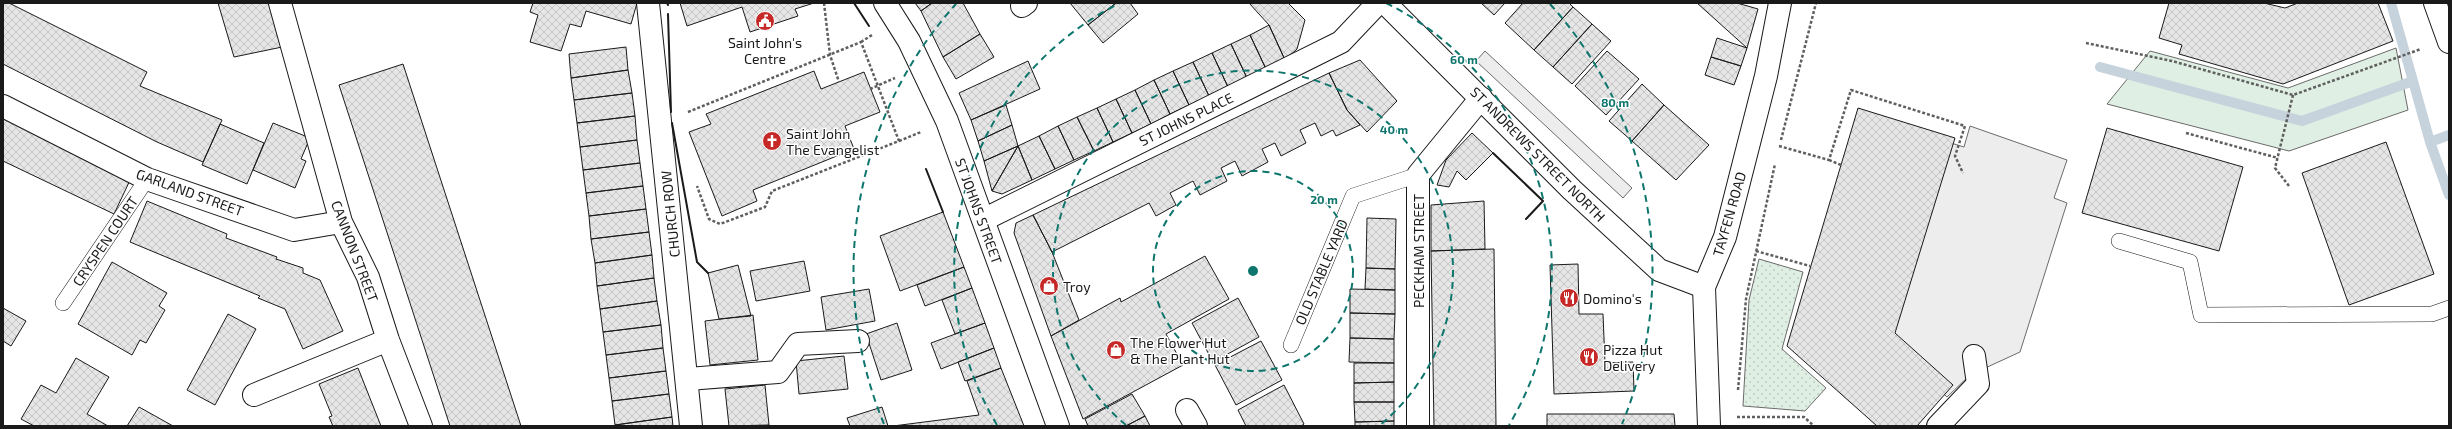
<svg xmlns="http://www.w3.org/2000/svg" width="2452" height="429" font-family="'Exo 2',sans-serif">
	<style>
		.grass { fill: url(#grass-dots); stroke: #6a6a6a }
		.park { fill: #e0efe3; stroke: #6a6a6a }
		.parking { fill: #ededed; stroke: #6a6a6a }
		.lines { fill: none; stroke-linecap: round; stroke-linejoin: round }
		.stream { stroke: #c6d2dc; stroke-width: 10 }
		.building { fill: url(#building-cross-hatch); stroke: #1a1a1a }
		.service-casing { stroke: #1a1a1a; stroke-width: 16 }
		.minor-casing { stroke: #1a1a1a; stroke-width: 24 }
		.tertiary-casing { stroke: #1a1a1a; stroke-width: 24 }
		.primary-casing { stroke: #1a1a1a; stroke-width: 24 }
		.path { stroke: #5f5f5f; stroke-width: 2.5; stroke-dasharray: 3 2; stroke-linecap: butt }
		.service { stroke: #fff; stroke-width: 15 }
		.minor { stroke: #fff; stroke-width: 22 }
		.tertiary { stroke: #fff; stroke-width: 22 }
		.primary { stroke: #fff; stroke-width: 22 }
		.wall { stroke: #1a1a1a; stroke-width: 2 }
		.ring { fill: none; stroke: #0f766e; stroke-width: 2; stroke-dasharray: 7 5 }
		.labels { text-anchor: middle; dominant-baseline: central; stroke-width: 3; stroke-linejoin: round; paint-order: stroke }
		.poi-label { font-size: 14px; fill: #1a1a1a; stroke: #fff; text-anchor: start }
		.street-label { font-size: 14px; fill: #1a1a1a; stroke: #fff }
		.centre { fill: #0f766e; stroke: #fff; stroke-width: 2 }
		.ring-label { font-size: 12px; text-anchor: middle; font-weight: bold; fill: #0f766e; stroke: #fff; stroke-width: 3; stroke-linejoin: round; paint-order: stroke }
	</style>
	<defs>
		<pattern id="grass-dots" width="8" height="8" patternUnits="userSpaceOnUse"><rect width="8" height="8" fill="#e0efe3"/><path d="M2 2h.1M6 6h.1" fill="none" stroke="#c0ccc2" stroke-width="1.8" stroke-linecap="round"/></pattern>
		<pattern id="building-cross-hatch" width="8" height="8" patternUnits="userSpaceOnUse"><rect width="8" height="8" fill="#e6e6e6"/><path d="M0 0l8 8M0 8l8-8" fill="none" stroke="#c5c5c5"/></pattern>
	</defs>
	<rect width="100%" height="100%" fill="#fff"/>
	<path class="grass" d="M1759,259l44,13 -21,77 44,39 -21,23 -62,-5 6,-106z"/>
	<path class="park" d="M2396,48l12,62 -119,41 -182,-47 43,-53 138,37z"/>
	<path class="parking" d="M1485,51l147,137 -9,10 -147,-137z
		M1970,126l97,34 -13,38 13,5 -47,149 -50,23 -23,22 -68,-60 62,-197 23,7z"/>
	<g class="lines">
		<path class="stream" d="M2391,3l22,78
			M2100,67l202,54 111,-40 17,61 19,-7
			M2430,142l19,53"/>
	</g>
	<path class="building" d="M3,3h6l138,69 -7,14 82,34 -19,42 -46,-20 -154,-78z
		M218,3h57l12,43 -53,11z
		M533,3h104l-6,21 -45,-13 -5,16 -11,-3 -9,27 -31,-9 8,-27 -8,-3z
		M680,3h134l-19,6 3,7 -48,16 -8,-25 -55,19z
		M915,3h17l-11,8z
		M932,3h31l17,31 -37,23 -22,-46z
		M1070,3h46l-28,22z
		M1116,3h14l8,11 -35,29 -15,-18z
		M1249,3h39l17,17 -8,29 -12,11 -16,-35z
		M1481,3h24l-11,12z
		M1523,3h46l4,4 -39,43 -29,-27z
		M1697,3h40l21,6 -11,39z
		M2169,3h95l21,5 13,-5h80l15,38 -110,43 -104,-30 3,-9 -23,-7z
		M1573,7l19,17 -39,43 -19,-17z
		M1592,24l19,17 -39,43 -19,-17z
		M1269,25l16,35 -19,9 -16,-34z
		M980,34l14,23 -38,22 -13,-22z
		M1250,35l16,34 -19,9 -16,-34z
		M1717,38l30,10 -6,18 -30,-9z
		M1231,44l16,34 -19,9 -16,-34z
		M626,47l2,23 -57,8 -2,-24z
		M1607,51l32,28 -33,36 -31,-29z
		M1212,53l16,34 -19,9 -16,-34z
		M1711,57l30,9 -7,19 -29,-10z
		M1360,60l37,41 -30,31 -20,-22 -18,-37z
		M1028,61l12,28 -69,31 -12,-27z
		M1193,62l16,34 -20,9 -16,-34z
		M403,64l118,362h-71l-111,-341z
		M628,70l4,23 -58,7 -3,-22z
		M814,71l7,18 43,-17 16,40 -35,14 9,23 -101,41 4,11 -35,15 -33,-84 22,-8 -5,-10z
		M1173,71l16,34 -19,9 -16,-34z
		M1329,73l18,37 13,15 -24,11 -3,-6 -12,6 -6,-13 -15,7 6,13 -25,13 -6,-13 -13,6 6,13 -26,14 -7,-15 -14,7 6,13 -27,14 -7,-14 -23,12 6,12 -20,11 -7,-13 -97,49 -19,-37z
		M1154,80l16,34 -19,10 -16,-34z
		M1642,84l22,21 -32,36 -23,-20z
		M1135,90l16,34 -19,9 -16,-34z
		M632,93l3,23 -58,7 -3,-23z
		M1116,99l16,34 -19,9 -16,-34z
		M1006,105l6,20 -34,16 -7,-21z
		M1664,105l45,40 -33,35 -44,-39z
		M1097,108l16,34 -19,9 -17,-34z
		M1858,108l97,30 -60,195 58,52 -36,41h-40l-90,-80z
		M3,114l129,62 -18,38 -111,-53z
		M635,116l2,24 -57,7 -3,-24z
		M1077,117l17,34 -20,9 -16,-34z
		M273,123l37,15 -9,21 5,2 -11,27 -42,-18z
		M220,124l44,19 -17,41 -45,-19z
		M1012,125l6,21 -34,15 -6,-20z
		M1058,126l16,34 -19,9 -16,-33z
		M2107,128l136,39 -24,84 -137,-38z
		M1472,133l21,20 -27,27 -9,-9 -8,16 -12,-2 9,-25z
		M1039,136l16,33 -23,11 -14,-34z
		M637,140l3,23 -57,7 -3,-23z
		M2386,142l48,132 -85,31 -47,-132z
		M1018,146l14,34 -30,14 -10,-3z
		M1018,146l-26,45 -8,-30z
		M640,163l3,23 -57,7 -3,-23z
		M643,186l3,23 -57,7 -3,-23z
		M147,201l80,33 -1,4 51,19 -1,2 27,9v5l17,7 23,51 -40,18 -18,-40 -27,-11 2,-2 -130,-54z
		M1484,201l1,48 -54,2v-46z
		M646,209l3,23 -58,7 -2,-23z
		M943,212l21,55 -64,24 -20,-55z
		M1033,215l19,37 27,68 -28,16 -37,-103 2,-10z
		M1367,218l29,1 -1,50 -29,-1z
		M649,232l3,23 -57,8 -4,-24z
		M1494,249l2,177h-62l-3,-175z
		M652,255l2,23 -57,8 -2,-23z
		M1205,256l24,43 -63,35 17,31 -100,54 -32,-83 69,-38 1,4z
		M804,261l6,30 -54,10 -6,-30z
		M112,262l55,31 -8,13 6,4 -19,33 -6,-3 -8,15 -54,-31z
		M1578,264l1,50h24l2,49 28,-1 1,29 -80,3 -4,-129z
		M738,265l13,51 -32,3 -11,-46z
		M964,267l8,21 -47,18 -8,-21z
		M1366,268l29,1v21l-30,-1z
		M654,278l3,23 -57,8 -3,-23z
		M972,288l13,35 -30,11 -13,-34z
		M869,289l6,32 -49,9 -5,-33z
		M1350,289l45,1v24l-45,-1z
		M1238,298l21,39 -46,25 -21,-39z
		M657,301l4,24 -58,7 -3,-23z
		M3,308l23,13 -15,25 -8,-5z
		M1350,313l45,1 -1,25 -44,-1z
		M228,314l28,15 -41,76 -28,-15z
		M753,315l5,45 -48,5 -5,-44z
		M897,323l15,47 -31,10 -15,-46z
		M985,323l9,25 -53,21 -10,-26z
		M661,325l2,23 -57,7 -3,-23z
		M1350,338l44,1v24l-45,-1z
		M1261,341l21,39 -46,25 -21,-40z
		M663,348l3,23 -57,7 -3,-23z
		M994,348l7,20 -36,13 -7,-19z
		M844,356l4,33 -49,5 -3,-33z
		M76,358l33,19 -22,37 21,12h-74l-13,-7 20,-34 15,8z
		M1354,363h40v19l-40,1z
		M358,368l23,58h-48l-4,-9 3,-1 -13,-32z
		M1001,368l23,58h-131l86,-11 -12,-34z
		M666,371l3,23 -57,7 -3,-23z
		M1394,382v20h-40v-19z
		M765,385l4,40 -40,1 -4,-37z
		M1284,385l20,39 -3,2h-55l-8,-16z
		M669,394l3,23 -57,8 -3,-24z
		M1132,394l13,22 -19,10h-38l-3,-7z
		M1354,402h40v19l-39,1z
		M139,407l34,19h-46z
		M882,407l6,19h-38l-3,-8z
		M1547,414h127l1,12h-128z
		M1145,416l5,10h-24z
		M672,417l1,9h-58v-1z
		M1394,421v5h-39v-4z"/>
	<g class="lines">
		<defs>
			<path id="service" d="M2119,241l71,21 11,53 231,-1 17,-6
				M63,303l84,-124
				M1291,345l62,-149 65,-21"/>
			<path id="minor" d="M280,3l61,219 27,55 20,63 33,86
				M648,3l43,423
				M885,3l24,38 38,80 111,305
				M2435,3l14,39
				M1022,6l4,-3
				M3,106l144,73 147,51 47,-8
				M983,220l358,-178 37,-39
				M688,379l90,-7 20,-28 60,-3
				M254,395l134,-55
				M1187,410l9,16
				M1418,426v-251l63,-77
				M1938,426l40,-42 -4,-28"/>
			<path id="tertiary" d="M1385,3l187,187 87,80 45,17"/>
			<path id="primary" d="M1709,426l-5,-139 21,-50 41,-161 14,-73"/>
		</defs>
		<use href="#service" class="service-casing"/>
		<use href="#minor" class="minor-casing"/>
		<use href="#tertiary" class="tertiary-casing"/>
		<use href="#primary" class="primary-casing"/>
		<path class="path" d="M824,3l6,52 9,27
			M861,42l11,-7
			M2086,43l86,18 121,34 128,-46
			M870,89l25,-11
			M688,112l173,-70 38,99 -127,50 -7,16 -45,17 -11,-5 -12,-33
			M2186,133l92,25
			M1781,140l35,-137
			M899,141l22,-9
			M1779,146l50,14 22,-70 114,36 -10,30 8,17
			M1829,160l12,5
			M2289,186l-14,-18 18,-73
			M1756,251l54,15
			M1738,390l8,-91 29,-135
			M1737,417h67l10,9"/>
		<use href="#service" class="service"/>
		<use href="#minor" class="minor"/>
		<use href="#tertiary" class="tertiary"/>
		<use href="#primary" class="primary"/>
		<path class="wall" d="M667,3l1,2
			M854,3l15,23
			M668,14l3,98
			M672,123l25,139 11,11
			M1493,153l50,48 -17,18
			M926,169l17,43"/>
	</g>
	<g class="ring">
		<circle cx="1253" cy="271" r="100"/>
		<path d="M1126 425A200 200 0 1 1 1380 425"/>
		<path d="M997 425A299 299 0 0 1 1120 3M1386 3A299 299 0 0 1 1509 425"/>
		<path d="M884 424A399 399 0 0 1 956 4M1550 4A399 399 0 0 1 1622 424"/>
	</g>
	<defs>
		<symbol id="civic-disc" viewBox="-11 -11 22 22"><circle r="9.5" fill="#c62828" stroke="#fff"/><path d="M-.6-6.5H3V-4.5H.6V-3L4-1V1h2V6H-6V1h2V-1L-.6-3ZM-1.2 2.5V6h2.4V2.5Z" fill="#fff"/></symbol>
		<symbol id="church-disc" viewBox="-11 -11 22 22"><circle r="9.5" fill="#c62828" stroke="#fff"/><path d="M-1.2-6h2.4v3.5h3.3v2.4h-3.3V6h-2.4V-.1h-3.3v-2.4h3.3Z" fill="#fff"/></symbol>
		<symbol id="shop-disc" viewBox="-11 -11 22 22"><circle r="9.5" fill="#c62828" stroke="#fff"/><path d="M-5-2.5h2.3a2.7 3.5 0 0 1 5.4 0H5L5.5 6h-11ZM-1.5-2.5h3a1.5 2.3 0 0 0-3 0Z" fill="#fff"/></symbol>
		<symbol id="restaurant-disc" viewBox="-11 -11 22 22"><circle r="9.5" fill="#c62828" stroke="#fff"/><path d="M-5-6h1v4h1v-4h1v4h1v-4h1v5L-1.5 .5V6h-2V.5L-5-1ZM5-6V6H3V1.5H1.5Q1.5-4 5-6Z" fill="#fff"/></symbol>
	</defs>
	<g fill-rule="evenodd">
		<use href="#civic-disc" x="754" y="10" width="22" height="22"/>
		<use href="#church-disc" x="761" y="130" width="22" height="22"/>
		<use href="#shop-disc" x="1038" y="275" width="22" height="22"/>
		<use href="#restaurant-disc" x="1558" y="287" width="22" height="22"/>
		<use href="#shop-disc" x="1105" y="339" width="22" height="22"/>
		<use href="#restaurant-disc" x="1578" y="346" width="22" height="22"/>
	</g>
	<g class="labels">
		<g class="poi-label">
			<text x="765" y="42" text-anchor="middle">Saint John's<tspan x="765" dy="16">Centre</tspan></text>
			<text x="786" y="133">Saint John<tspan x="786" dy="16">The Evangelist</tspan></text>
			<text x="1063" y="286">Troy</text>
			<text x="1583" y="298">Domino's</text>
			<text x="1130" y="342">The Flower Hut<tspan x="1130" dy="16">&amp; The Plant Hut</tspan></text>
			<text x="1603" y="349">Pizza Hut<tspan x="1603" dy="16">Delivery</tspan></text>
		</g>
		<g class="street-label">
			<text transform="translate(1186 119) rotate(-26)">ST JOHNS PLACE</text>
			<text transform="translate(1538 154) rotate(45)">ST ANDREWS STREET NORTH</text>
			<text transform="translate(190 192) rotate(20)">GARLAND STREET</text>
			<text transform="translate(979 211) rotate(70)">ST JOHNS STREET</text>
			<text transform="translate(670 214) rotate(-96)">CHURCH ROW</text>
			<text transform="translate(1729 214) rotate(-74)">TAYFEN ROAD</text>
			<text transform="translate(105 241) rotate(-56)">CRYSPEN COURT</text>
			<text transform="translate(355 251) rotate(69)">CANNON STREET</text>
			<text transform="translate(1418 251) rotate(-90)">PECKHAM STREET</text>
			<text transform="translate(1321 272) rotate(-67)">OLD STABLE YARD</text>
		</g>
	</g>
	<circle cx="1253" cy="271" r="6" class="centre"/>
	<g class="ring-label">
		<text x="1464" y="64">60 m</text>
		<text x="1615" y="107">80 m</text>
		<text x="1394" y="134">40 m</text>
		<text x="1324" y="204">20 m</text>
	</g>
	<rect width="2452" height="429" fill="none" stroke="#1a1a1a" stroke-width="8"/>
</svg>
